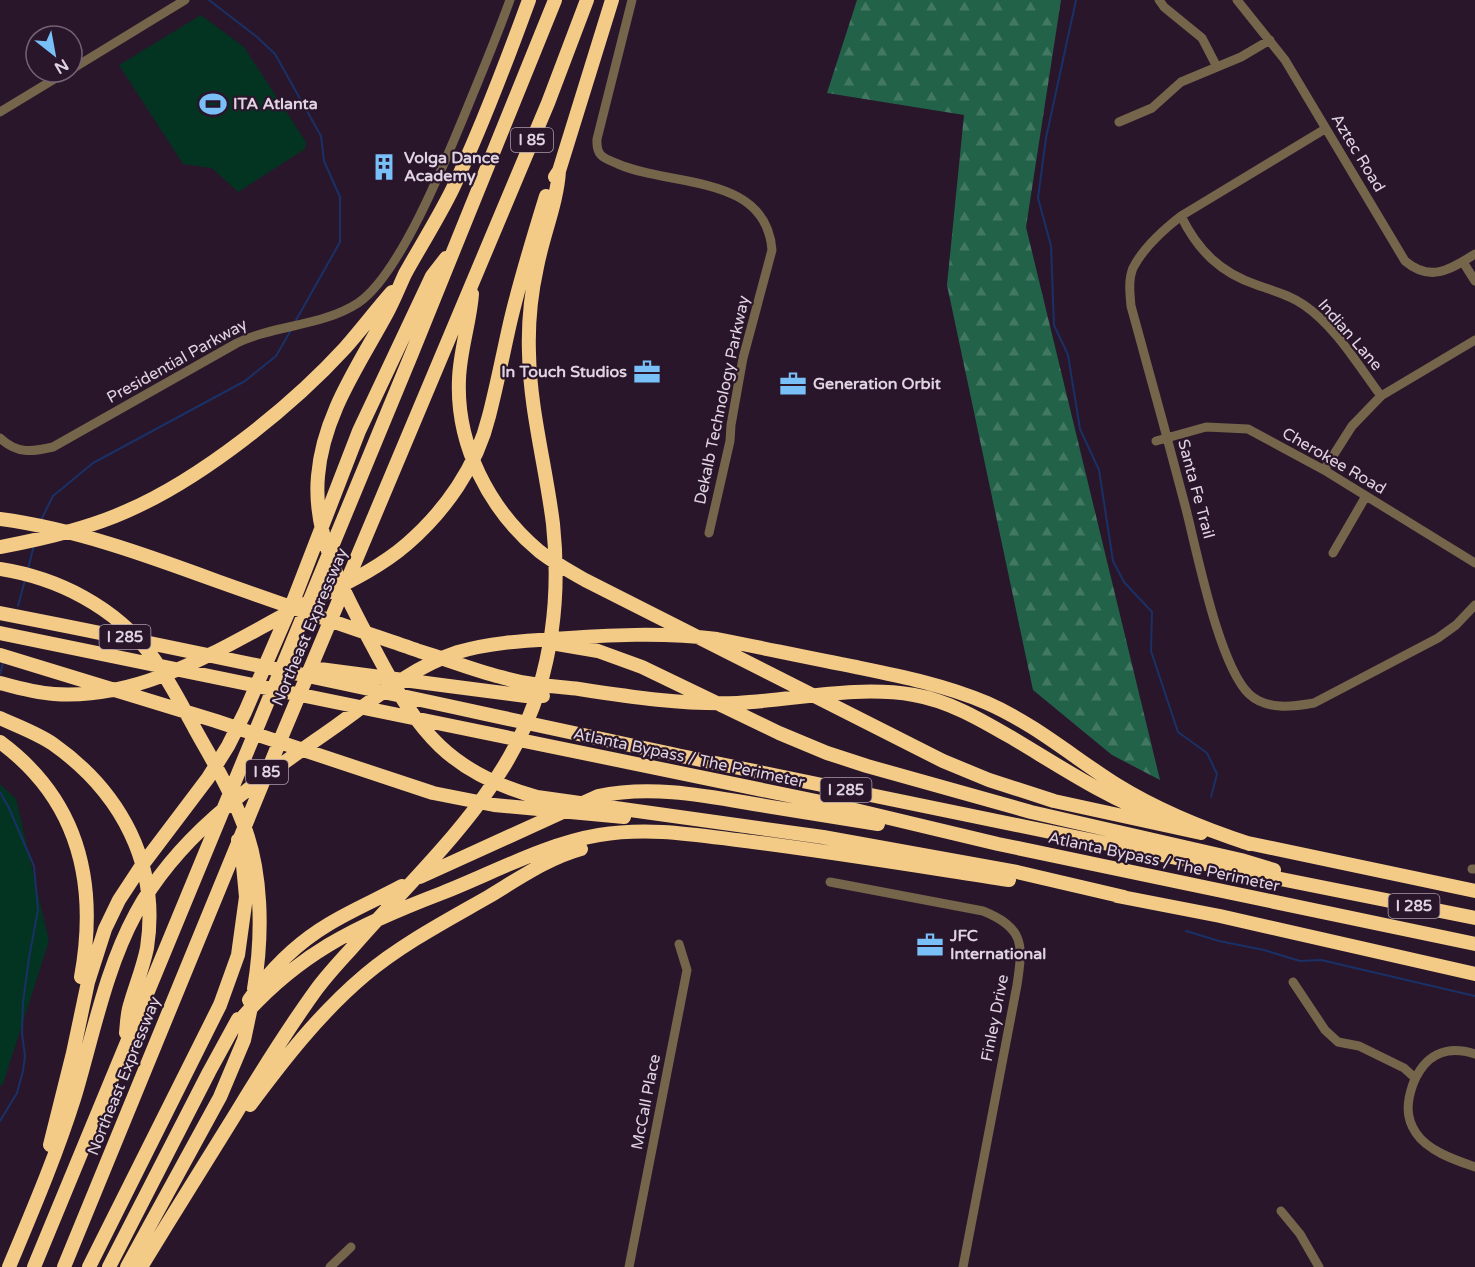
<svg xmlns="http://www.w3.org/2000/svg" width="1475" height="1267" font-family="'Varela Round',sans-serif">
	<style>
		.forest { fill: url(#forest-firs) }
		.pitch { fill: #033422 }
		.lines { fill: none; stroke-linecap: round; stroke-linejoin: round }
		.stream { stroke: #193166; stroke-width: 2 }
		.minor { stroke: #75654b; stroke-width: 9 }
		.highway { stroke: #f3cb86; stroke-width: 14 }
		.labels { text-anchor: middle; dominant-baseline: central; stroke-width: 4.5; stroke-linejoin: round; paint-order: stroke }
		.shield { fill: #29162b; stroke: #aa9bab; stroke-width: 1.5 }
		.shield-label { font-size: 15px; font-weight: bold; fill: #e1d4e2 }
		.poi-label { font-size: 16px; font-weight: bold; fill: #e1d4e2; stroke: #29162b; text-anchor: start }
		.street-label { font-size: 16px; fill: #e1d4e2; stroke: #29162b }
	</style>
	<defs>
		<pattern id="forest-firs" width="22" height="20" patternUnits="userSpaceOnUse" patternTransform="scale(1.5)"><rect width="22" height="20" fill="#226248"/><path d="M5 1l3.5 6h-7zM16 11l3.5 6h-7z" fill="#427862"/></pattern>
	</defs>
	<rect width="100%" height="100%" fill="#29162b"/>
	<path class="forest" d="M857,0h204l-35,227 134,553 -48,-25 -79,-65 -86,-405 17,-170 -137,-22z"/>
	<path class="pitch" d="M201,15l43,32 62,95 -1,7 -67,43 -26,-24 -29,-4 -64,-99z
		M0,784l16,15 33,142 -46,143 -3,2z"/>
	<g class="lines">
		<path class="stream" d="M209,0l48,37 18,17 46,82 3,25 16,36v45l-45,80
			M1076,0l-30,138 -8,60 13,48 3,79 14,30 12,74 19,41 14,91 11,21 28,30 -1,39 27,81 29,21 10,21 -6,23
			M41,520l12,-24 40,-33 152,-82 31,-25 15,-26
			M28,569l6,-24
			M18,606l7,-26
			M0,674l3,-11
			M0,792l9,16 25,58 4,44 -9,48 -6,44 -1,31 3,23 -2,15 -6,22 -17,28
			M1186,931l33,10 45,9 36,11 21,-1 154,36"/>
		<path class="minor" d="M632,0l-35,139c-1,18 7,19 21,25 52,23 148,9 154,86l-29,108 -12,67 -1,16 -21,92
			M1159,0l5,7 38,31 15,29
			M1237,0l48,60 120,201c26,22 46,8 70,-7
			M72,69l113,-69
			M0,112l66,-40
			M1119,122l33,-14 29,-26 60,-25 29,-17
			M1325,129l-144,87c-18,14 -38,32 -48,52 -5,12 -3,26 -2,38 19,68 37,135 55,203 11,43 33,156 63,185 17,16 43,13 65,9l124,-65 18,-13 19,-20
			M1181,216c17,35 40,57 76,69 17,6 33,10 47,20 32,22 54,60 77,91
			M1463,262l12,19
			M0,438c17,16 32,14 53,9l184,-104c37,-18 86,-17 121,-40 45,-30 95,-161 117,-214 12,-29 24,-59 35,-89
			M1156,441l50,-14 42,2 76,41 151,93
			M1324,470l28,-44 29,-30 94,-56
			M1333,553l33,-57
			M1472,869h3
			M830,882l153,29c42,17 40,34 34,74l-54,282
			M1293,982l32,48 13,12 21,4 45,22 11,10
			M1475,1054c-30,-10 -51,2 -62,30 -6,17 -8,33 3,49 12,18 39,27 59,34
			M1281,1211l19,23 19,33
			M330,1267l21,-20
			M629,1267l58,-297 -8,-26"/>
		<path class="highway" d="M529,0c-23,63 -47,127 -76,188 -14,29 -32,57 -48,86 -6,13 -11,26 -18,39 -28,52 -64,102 -69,163 -6,65 31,125 60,180 41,77 72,117 159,141l286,40 194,35 107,25
			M555,177l4,-6 53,-171
			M472,294c-2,28 -12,56 -13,85 -3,66 30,130 80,172 14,11 30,20 46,29l358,181 46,19 65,21 147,32
			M0,519c75,10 146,36 217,62 67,24 135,47 202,70 27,8 54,19 82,26 26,8 51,9 78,12 52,8 105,16 158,14 59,-3 118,-18 177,-8 36,6 69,26 100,44 47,28 93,59 145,78
			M0,547c43,-8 87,-18 127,-36 74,-32 164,-104 218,-163 16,-18 31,-38 47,-56
			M0,569c58,9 115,38 151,86 17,23 30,49 44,74 16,29 34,58 46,89 22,51 22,117 13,171
			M305,604c35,-18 72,-34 102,-60 38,-33 70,-78 82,-128 8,-31 14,-62 21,-93 10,-43 23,-85 36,-127
			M0,613c233,45 464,97 696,146 260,55 519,107 779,159
			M0,633l826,170 172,41 477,100
			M557,644l41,7 44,16 137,66 48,20 40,13 164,46 210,48 33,10
			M0,655l216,66 217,72 61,12 130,12
			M312,668l137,18 77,10h17
			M0,683c18,5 35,10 54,11 86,6 161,-42 234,-81
			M0,718c17,8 37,15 53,26 68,48 107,121 94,204 -4,20 -12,39 -17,57 -3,9 -3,19 -4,28
			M0,742c80,59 98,142 81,235
			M1243,842l232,49
			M420,877l178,-81c52,-11 104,-1 156,8 41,7 82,13 124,20
			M1117,896l103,20 255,58
			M249,1000c21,-30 48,-57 80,-76 23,-14 49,-25 73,-38
			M235,1026c60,-72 121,-100 207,-133 51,-20 103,-49 157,-58 53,-9 102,1 154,7 86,11 171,25 256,38
			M250,1105c35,-47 70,-92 115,-130 37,-31 81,-54 123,-78 30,-18 60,-39 93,-48
			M50,1145l23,-92 15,-71 17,-53 14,-29 21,-32 68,-90 20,-32 17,-34 49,-113 65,-168 73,-155 14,-18
			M9,1267c23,-55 47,-111 65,-168 19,-63 31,-129 62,-186 45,-83 125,-134 200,-187 39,-28 77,-59 122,-74 31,-9 63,-11 95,-13 54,-4 110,-7 164,0 46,9 92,19 139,28 44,9 89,18 131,36 48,21 87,55 130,82 42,26 87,44 133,59
			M34,1267l378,-914 143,-353
			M64,1267l220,-536 264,-628 39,-103
			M89,1267l131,-262 18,-50 8,-58 -3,-32 -5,-25
			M109,1267l100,-195 29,-53
			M127,1267l93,-170 24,-57 7,-33
			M141,1267c31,-51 63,-102 94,-152 26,-43 52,-85 81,-125 11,-15 24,-29 36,-42 70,-81 155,-153 187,-259 16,-53 20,-109 14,-165 -7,-57 -23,-114 -24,-171 -1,-28 2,-59 8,-86 6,-32 20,-64 22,-96"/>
	</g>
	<defs>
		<symbol id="stadium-bare" viewBox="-9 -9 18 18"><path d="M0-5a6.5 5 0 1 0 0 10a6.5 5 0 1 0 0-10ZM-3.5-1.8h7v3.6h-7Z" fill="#79bff8" stroke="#29162b" stroke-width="2.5" paint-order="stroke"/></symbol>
		<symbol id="building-bare" viewBox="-9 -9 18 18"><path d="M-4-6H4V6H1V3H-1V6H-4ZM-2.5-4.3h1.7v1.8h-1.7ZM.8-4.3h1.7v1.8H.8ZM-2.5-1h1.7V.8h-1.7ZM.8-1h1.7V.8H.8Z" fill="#79bff8" stroke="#29162b" stroke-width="2.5" paint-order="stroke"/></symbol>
		<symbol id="office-bare" viewBox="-9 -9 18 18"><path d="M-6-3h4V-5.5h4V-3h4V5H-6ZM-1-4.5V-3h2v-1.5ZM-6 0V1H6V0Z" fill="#79bff8" stroke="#29162b" stroke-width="2.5" paint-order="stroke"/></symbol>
	</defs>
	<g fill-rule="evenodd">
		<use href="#stadium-bare" x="194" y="85" width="38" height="38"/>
		<use href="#building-bare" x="365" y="148" width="38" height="38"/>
		<use href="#office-bare" x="628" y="353" width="38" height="38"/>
		<use href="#office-bare" x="774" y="365" width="38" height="38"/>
		<use href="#office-bare" x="911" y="926" width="38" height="38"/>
	</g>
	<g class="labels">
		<g class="shield">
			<rect x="511" y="128" width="42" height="24" rx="4.5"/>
			<rect x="99.5" y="625" width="51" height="24" rx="4.5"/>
			<rect x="246" y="760" width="42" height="24" rx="4.5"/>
			<rect x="820.5" y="778" width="51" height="24" rx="4.5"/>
			<rect x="1388.5" y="894" width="51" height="24" rx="4.5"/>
		</g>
		<g class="shield-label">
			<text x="532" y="140">I 85</text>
			<text x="125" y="637">I 285</text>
			<text x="267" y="772">I 85</text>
			<text x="846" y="790">I 285</text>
			<text x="1414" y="906">I 285</text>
		</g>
		<g class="poi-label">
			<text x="233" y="104">ITA Atlanta</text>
			<text x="404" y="158">Volga Dance<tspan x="404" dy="18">Academy</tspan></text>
			<text x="627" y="372" text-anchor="end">In Touch Studios</text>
			<text x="813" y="384">Generation Orbit</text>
			<text x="950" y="936">JFC<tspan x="950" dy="18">International</tspan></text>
		</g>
		<g class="street-label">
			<text transform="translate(1358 153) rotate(59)">Aztec Road</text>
			<text transform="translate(1350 335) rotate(49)">Indian Lane</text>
			<text transform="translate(177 361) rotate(-29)">Presidential Parkway</text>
			<text transform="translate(722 400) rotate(-78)">Dekalb Technology Parkway</text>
			<text transform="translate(1334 461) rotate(30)">Cherokee Road</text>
			<text transform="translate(1196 489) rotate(75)">Santa Fe Trail</text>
			<text transform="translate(310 627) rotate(-67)">Northeast Expressway</text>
			<text transform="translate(689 758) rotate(12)">Atlanta Bypass / The Perimeter</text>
			<text transform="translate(1164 862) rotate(12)">Atlanta Bypass / The Perimeter</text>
			<text transform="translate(995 1018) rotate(-79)">Finley Drive</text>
			<text transform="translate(124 1076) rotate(-68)">Northeast Expressway</text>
			<text transform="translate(646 1102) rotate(-79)">McCall Place</text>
		</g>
	</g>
	<g transform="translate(54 54) rotate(149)"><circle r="28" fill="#29162b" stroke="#736274" stroke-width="1.5"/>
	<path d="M0-4.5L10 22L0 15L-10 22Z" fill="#79bff8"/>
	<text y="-9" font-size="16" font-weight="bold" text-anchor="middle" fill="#e1d4e2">N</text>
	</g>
</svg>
